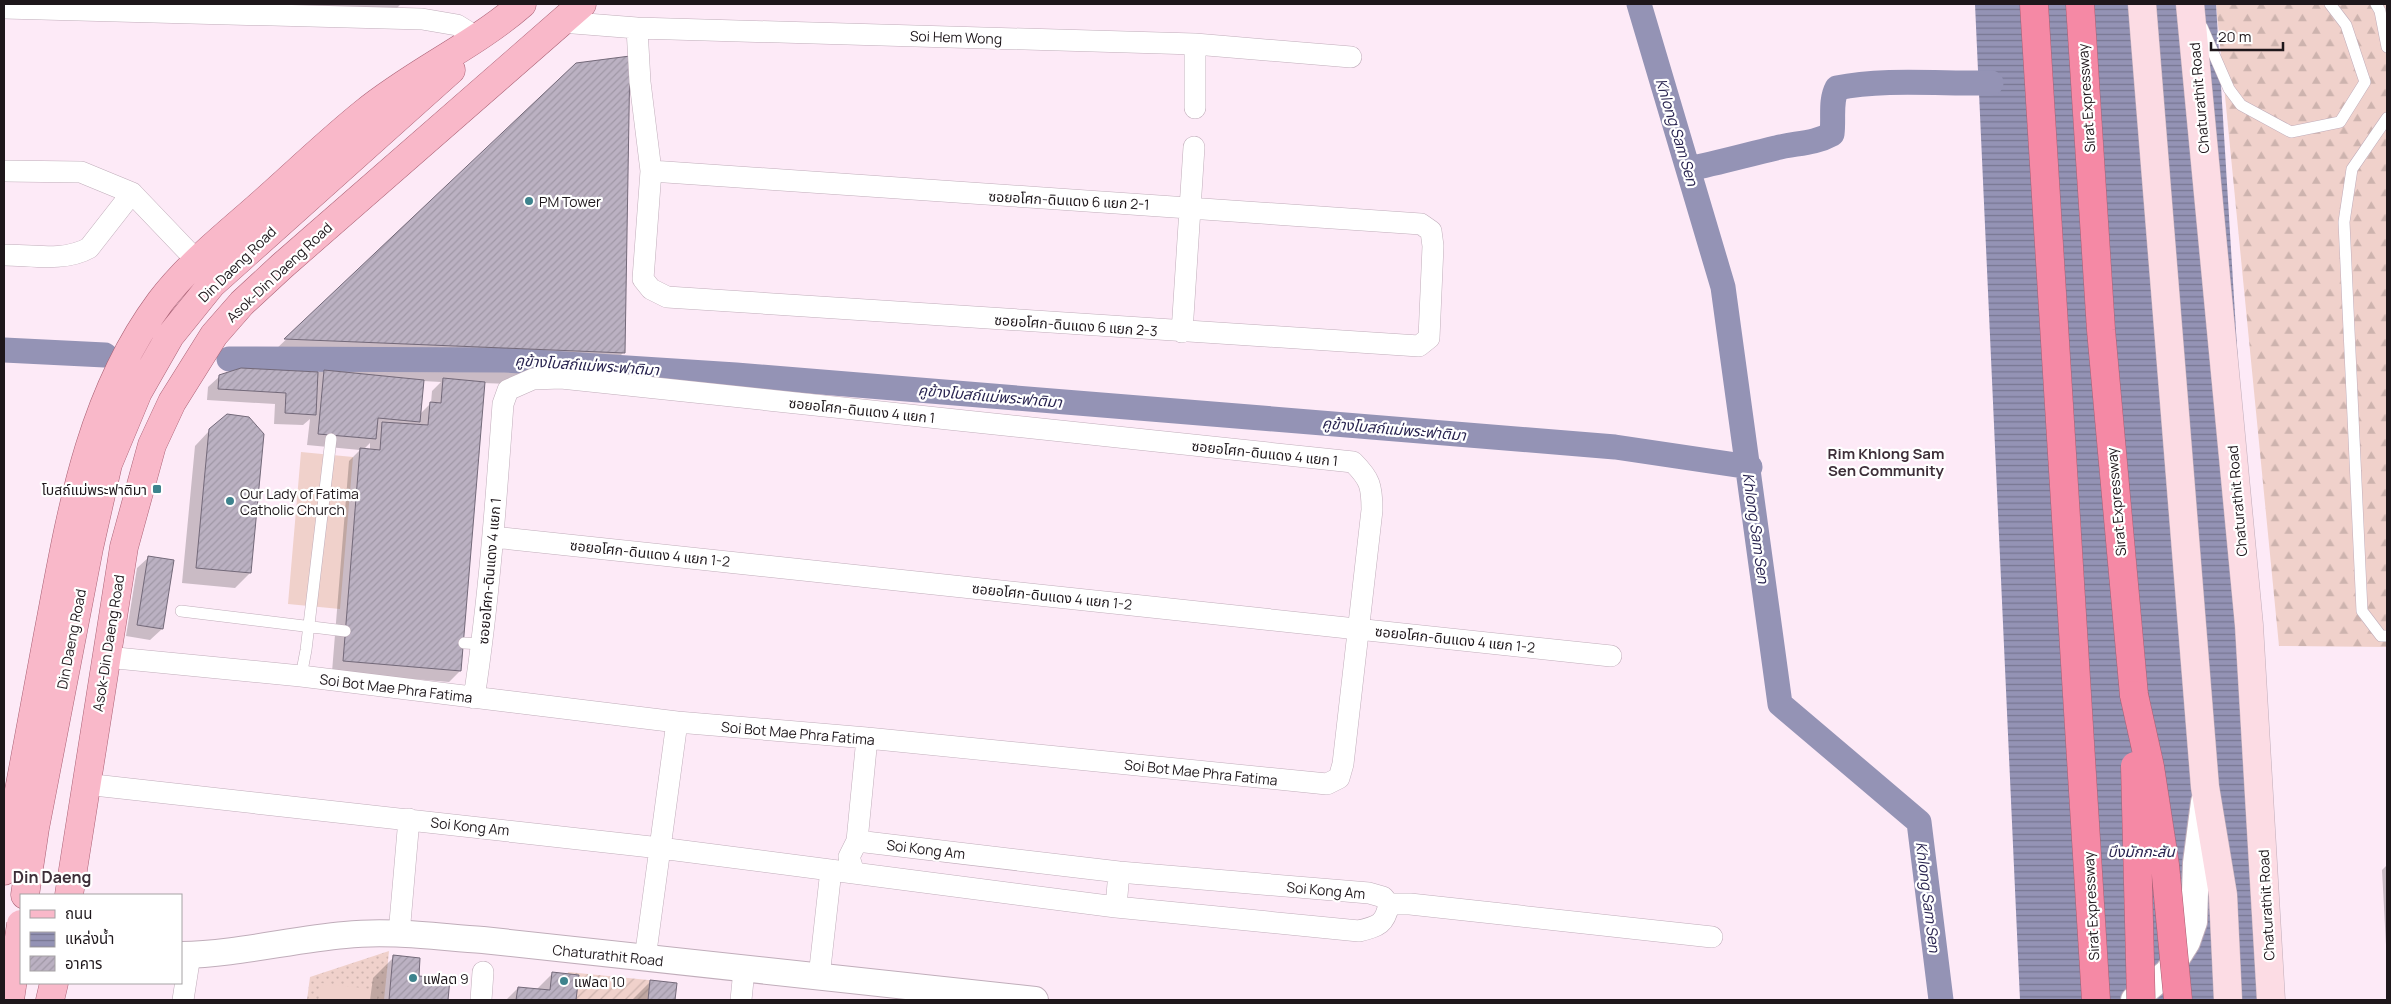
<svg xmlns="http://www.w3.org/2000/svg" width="2391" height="1004" font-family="Manrope,'Noto Sans Thai',sans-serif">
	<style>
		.grass { fill: url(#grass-dots) }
		.forest { fill: url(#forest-firs) }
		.garden { fill: url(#garden-furrows) }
		.pitch { fill: #f0d1cb }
		.water { fill: url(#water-rules) }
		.shadow { fill: #0003; fill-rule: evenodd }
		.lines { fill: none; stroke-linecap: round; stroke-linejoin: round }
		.canal { stroke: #9493b5; stroke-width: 25 }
		.building { fill: url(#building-hatch); stroke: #736979 }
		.service-casing { stroke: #c0adba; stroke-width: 12 }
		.minor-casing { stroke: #c0adba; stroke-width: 22 }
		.tertiary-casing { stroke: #c0adba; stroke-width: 28 }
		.secondary-casing { stroke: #c0adba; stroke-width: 29 }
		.primary-casing { stroke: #aa6175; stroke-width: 29 }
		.motorway-casing { stroke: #aa6175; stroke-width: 29 }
		.service { stroke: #fff; stroke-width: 11 }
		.minor { stroke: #fff; stroke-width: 21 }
		.tertiary { stroke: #fff; stroke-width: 26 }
		.secondary { stroke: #fcdce4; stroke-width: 28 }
		.primary { stroke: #f9b8c9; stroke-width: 28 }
		.motorway { stroke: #f589a5; stroke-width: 28 }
		.primary-bridge-casing { stroke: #aa6175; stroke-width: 29; stroke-linecap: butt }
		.motorway-bridge-casing { stroke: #aa6175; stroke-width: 29; stroke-linecap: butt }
		.primary-bridge { stroke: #f9b8c9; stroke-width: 28 }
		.motorway-bridge { stroke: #f589a5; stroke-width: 28 }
		.poi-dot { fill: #3d838d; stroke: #fff; stroke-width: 2 }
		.labels { text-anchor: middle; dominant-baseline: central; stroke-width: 4.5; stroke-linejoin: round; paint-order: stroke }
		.street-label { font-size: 14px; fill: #1e171b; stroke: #fff }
		.poi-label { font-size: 14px; fill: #1e171b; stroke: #fff; text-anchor: start }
		.water-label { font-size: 15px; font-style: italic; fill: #292450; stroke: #fff }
		.neighbourhood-label { font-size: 15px; font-weight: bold; fill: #3e2f39; stroke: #fff }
		.quarter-label { font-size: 16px; font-weight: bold; fill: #3e2f39; stroke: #fff }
	</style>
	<defs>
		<pattern id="grass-dots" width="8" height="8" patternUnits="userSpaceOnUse" patternTransform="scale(1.25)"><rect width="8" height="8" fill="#f0d1cb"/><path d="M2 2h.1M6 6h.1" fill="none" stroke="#cdb3ae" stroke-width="1.8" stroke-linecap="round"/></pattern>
		<pattern id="forest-firs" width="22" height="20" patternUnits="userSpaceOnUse" patternTransform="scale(1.25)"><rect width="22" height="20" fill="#f0d1cb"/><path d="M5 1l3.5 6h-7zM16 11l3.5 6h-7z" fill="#cdb3ae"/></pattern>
		<pattern id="garden-furrows" width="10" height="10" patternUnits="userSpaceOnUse" patternTransform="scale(1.25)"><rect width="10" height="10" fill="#f0d1cb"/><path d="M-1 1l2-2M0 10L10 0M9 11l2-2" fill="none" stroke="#cdb3ae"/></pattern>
		<pattern id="water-rules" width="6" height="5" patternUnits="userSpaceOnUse" patternTransform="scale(1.25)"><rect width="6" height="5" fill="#9493b5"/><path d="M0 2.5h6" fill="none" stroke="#787792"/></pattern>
		<pattern id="building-hatch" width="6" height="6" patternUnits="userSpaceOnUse" patternTransform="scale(1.25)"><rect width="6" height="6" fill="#bbb1c2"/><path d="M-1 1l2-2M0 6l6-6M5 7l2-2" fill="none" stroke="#a098a6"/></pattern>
	</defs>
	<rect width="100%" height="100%" fill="#fdeaf7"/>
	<path class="grass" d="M389,951l-5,49h-77l3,-23z"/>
	<path class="forest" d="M2216,4h171v643l-108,-1z"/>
	<path class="garden" d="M568,972l90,9 -2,19h-91z"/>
	<path class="pitch" d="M301,452l52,5 -13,152 -52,-5z
		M321,983l57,7 -1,10h-57z"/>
	<path class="water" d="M1975,4h241l61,996h-257z"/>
	<path class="shadow" d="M249,4h152l-8,8z
		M576,64l48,288 -35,35 -106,-4 -23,288 -11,11 -117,-10 17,-211 11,-11 -53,-5 3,-26 -7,6 -29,-1 1,-20 -68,-4 1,-13 12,-11 34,-6zM423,381l18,1 -9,9 -1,12 -11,11zM370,443v8l-7,-1z
		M210,430l40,143 -15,15 -53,-5 13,-137z
		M149,557l13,72 -12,11 -24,-4 11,-68z
		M2387,865v99l-5,-94z
		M394,957l23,20 32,3 -2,20h-77l3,-22z
		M552,974l25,2 -2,24h-69l12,-12 18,2z
		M651,981l24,3 -1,16h-42z"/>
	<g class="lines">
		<path class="canal" d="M1639,4l84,283 57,417 139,118 22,178
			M1688,169c30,-6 58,-14 88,-21 19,-5 38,-4 56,-14 2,-16 -2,-33 5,-46 46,-10 106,-4 154,-5
			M4,350l101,5
			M229,359l276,1 231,15 879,72 135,20"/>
	</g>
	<path class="building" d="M630,56l-5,297 -341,-14 292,-276z
		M241,368l77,4 -2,43 -31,-2 1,-20 -68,-4 1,-14z
		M324,370l100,10 -4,42 -42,-4 -2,21 -58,-5z
		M443,378l42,4 -24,289 -118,-10 17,-213 20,2 2,-28 46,3 2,-23 11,1z
		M227,414l22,3 15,17 -13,139 -55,-5 13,-139z
		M148,556l26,4 -11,69 -26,-4z
		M393,955l27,3 -1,18 31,3 -2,21h-59z
		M552,972l27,3 -3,25h-60l2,-13 32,3z
		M650,980l27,3 -2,17h-27z"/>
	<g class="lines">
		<defs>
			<path id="service" d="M2376,4l4,7 7,36
				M2202,27l27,62 12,16 50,27 49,-10 25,-40 -19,-57 -16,-21
				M2387,118l-35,51 -8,53 18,389 19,25h6
				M181,611l164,20
				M464,643l18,1
				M301,676l5,-26 25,-211"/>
			<path id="minor" d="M4,8l418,11 35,6 21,13
				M561,22l76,6 558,16 156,13
				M637,28l3,54 11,89 -8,108 8,10 16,8 752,49 10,-8 4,-92 -2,-15 -10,-7c-257,-19 -513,-34 -770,-53
				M1195,44v64
				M4,171l77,1 51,21 65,68
				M4,255c27,0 60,7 85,-7l43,-55
				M1182,332l12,-185
				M493,537l1118,119
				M106,657l195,19 376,46 190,16 460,46 12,-6 4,-14 29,-254c0,-24 -2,-31 -19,-48l-792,-84 -28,1 -25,11 -5,14c-7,98 -14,196 -29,294
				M85,784l575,64 456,59 243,24c20,-5 26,-7 30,-27l-6,-7 -14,-4 -250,-21 -262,-31 -8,16 5,16
				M857,841l10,-103
				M1389,904h21l302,33
				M1116,907l3,-35
				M399,934l10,-115
				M645,959l32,-237
				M819,977l12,-107
				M183,1000l7,-45
				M481,1000l2,-28
				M741,1000l3,-30"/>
			<path id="tertiary" d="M181,955c55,-1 109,-15 164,-20 45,-5 92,2 138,5l552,60
				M2134,1000l34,-28 19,-30 7,-20 2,-59 8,-61"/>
			<path id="secondary" d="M2142,4l63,783 18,108 5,105
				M2190,4l59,621 22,375"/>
			<path id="primary" d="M4,871c14,-79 29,-158 44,-237 22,-115 40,-235 112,-332 28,-37 65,-66 100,-97 34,-30 68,-63 104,-92 50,-41 110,-67 158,-109
				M25,895l10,-67 54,-280 19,-84 30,-72 32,-56 42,-52 239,-214
				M69,895l55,-348 28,-102 20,-43 42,-67 28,-32 40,-37 300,-262
				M50,1000l4,-17"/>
			<path id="motorway" d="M2034,4l62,996
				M2080,4l21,326 33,365"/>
		</defs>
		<use href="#service" class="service-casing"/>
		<use href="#minor" class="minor-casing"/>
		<use href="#tertiary" class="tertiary-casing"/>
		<use href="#secondary" class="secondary-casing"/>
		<use href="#primary" class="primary-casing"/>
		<use href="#motorway" class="motorway-casing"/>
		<use href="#service" class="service"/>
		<use href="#minor" class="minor"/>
		<use href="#tertiary" class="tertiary"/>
		<use href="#secondary" class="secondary"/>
		<use href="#primary" class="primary"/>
		<use href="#motorway" class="motorway"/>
		<defs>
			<path id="primary-bridge" d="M10,1000l11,-76"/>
			<path id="motorway-bridge" d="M2134,695l16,72 15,98 13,135
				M2135,766l6,234"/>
		</defs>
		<use href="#primary-bridge" class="primary-bridge-casing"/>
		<use href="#motorway-bridge" class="motorway-bridge-casing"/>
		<use href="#primary-bridge" class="primary-bridge"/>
		<use href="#motorway-bridge" class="motorway-bridge"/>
	</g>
	<g class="poi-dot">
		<circle cx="529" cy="201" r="5"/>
		<rect x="152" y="484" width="10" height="10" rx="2.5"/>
		<circle cx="230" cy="501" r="5"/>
		<circle cx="413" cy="978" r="5"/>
		<circle cx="564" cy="981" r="5"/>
	</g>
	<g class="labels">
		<g class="street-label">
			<text transform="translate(956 37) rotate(2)">Soi Hem Wong</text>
			<text transform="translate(2086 98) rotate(-94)">Sirat Expressway</text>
			<text transform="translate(2199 98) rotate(-95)">Chaturathit Road</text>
			<text transform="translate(1069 200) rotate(3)">ซอยอโศก-ดินแดง 6 แยก 2-1</text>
			<text transform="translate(237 264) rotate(-44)">Din Daeng Road</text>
			<text transform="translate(279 272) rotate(-43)">Asok-Din Daeng Road</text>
			<text transform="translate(1076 325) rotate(4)">ซอยอโศก-ดินแดง 6 แยก 2-3</text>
			<text transform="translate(862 410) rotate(6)">ซอยอโศก-ดินแดง 4 แยก 1</text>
			<text transform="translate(1265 453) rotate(6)">ซอยอโศก-ดินแดง 4 แยก 1</text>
			<text transform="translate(2237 501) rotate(-95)">Chaturathit Road</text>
			<text transform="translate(2116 502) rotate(-95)">Sirat Expressway</text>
			<text transform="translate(650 553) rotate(6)">ซอยอโศก-ดินแดง 4 แยก 1-2</text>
			<text transform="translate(489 571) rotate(-85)">ซอยอโศก-ดินแดง 4 แยก 1</text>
			<text transform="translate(1052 596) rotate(6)">ซอยอโศก-ดินแดง 4 แยก 1-2</text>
			<text transform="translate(71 639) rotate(-79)">Din Daeng Road</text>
			<text transform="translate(1455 639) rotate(6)">ซอยอโศก-ดินแดง 4 แยก 1-2</text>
			<text transform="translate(108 643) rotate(-81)">Asok-Din Daeng Road</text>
			<text transform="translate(396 688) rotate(7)">Soi Bot Mae Phra Fatima</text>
			<text transform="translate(798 733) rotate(5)">Soi Bot Mae Phra Fatima</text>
			<text transform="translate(1201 772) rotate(6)">Soi Bot Mae Phra Fatima</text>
			<text transform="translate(470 826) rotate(6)">Soi Kong Am</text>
			<text transform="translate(926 849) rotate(7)">Soi Kong Am</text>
			<text transform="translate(1326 890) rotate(5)">Soi Kong Am</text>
			<text transform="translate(2266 905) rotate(-93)">Chaturathit Road</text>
			<text transform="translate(2091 906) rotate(-93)">Sirat Expressway</text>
			<text transform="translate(608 955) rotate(6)">Chaturathit Road</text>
		</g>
		<g class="poi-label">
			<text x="539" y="201">PM Tower</text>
			<text x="147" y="489" text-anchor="end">โบสถ์แม่พระฟาติมา</text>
			<text x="240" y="493">Our Lady of Fatima<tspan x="240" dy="16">Catholic Church</tspan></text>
			<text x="423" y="978">แฟลต 9</text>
			<text x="574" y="981">แฟลต 10</text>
		</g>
		<g class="water-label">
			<text transform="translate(1677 132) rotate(73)">Khlong Sam Sen</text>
			<text transform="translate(587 365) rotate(4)">คูข้างโบสถ์แม่พระฟาติมา</text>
			<text transform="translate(990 396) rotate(5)">คูข้างโบสถ์แม่พระฟาติมา</text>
			<text transform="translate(1394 429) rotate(5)">คูข้างโบสถ์แม่พระฟาติมา</text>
			<text transform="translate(1756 528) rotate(82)">Khlong Sam Sen</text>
			<text x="2141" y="851">บึงมักกะสัน</text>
			<text transform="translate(1928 897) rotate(83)">Khlong Sam Sen</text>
		</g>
		<g class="neighbourhood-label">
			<text x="1886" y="453">Rim Khlong Sam<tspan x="1886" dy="17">Sen Community</tspan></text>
		</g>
		<g class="quarter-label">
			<text x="52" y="877">Din Daeng</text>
		</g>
	</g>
	<rect width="2391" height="1004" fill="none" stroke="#1e171b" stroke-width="10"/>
	<rect x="20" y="894" width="162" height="90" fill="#ffffff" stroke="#a5a2a4"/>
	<rect x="30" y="910" width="25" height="8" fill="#f9b8c9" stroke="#a5a2a4"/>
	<text x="65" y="919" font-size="15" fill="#1e171b">ถนน</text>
	<rect x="30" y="932" width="25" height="15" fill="url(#water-rules)" stroke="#a5a2a4"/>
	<text x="65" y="944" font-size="15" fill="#1e171b">แหล่งน้ำ</text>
	<rect x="30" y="956" width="25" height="15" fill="url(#building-hatch)" stroke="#a5a2a4"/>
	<text x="65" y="969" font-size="15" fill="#1e171b">อาคาร</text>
	<path d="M2211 42v8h72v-8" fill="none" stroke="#1e171b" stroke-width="2.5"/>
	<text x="2218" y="42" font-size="15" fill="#1e171b" stroke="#ffffff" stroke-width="4" paint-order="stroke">20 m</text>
</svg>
